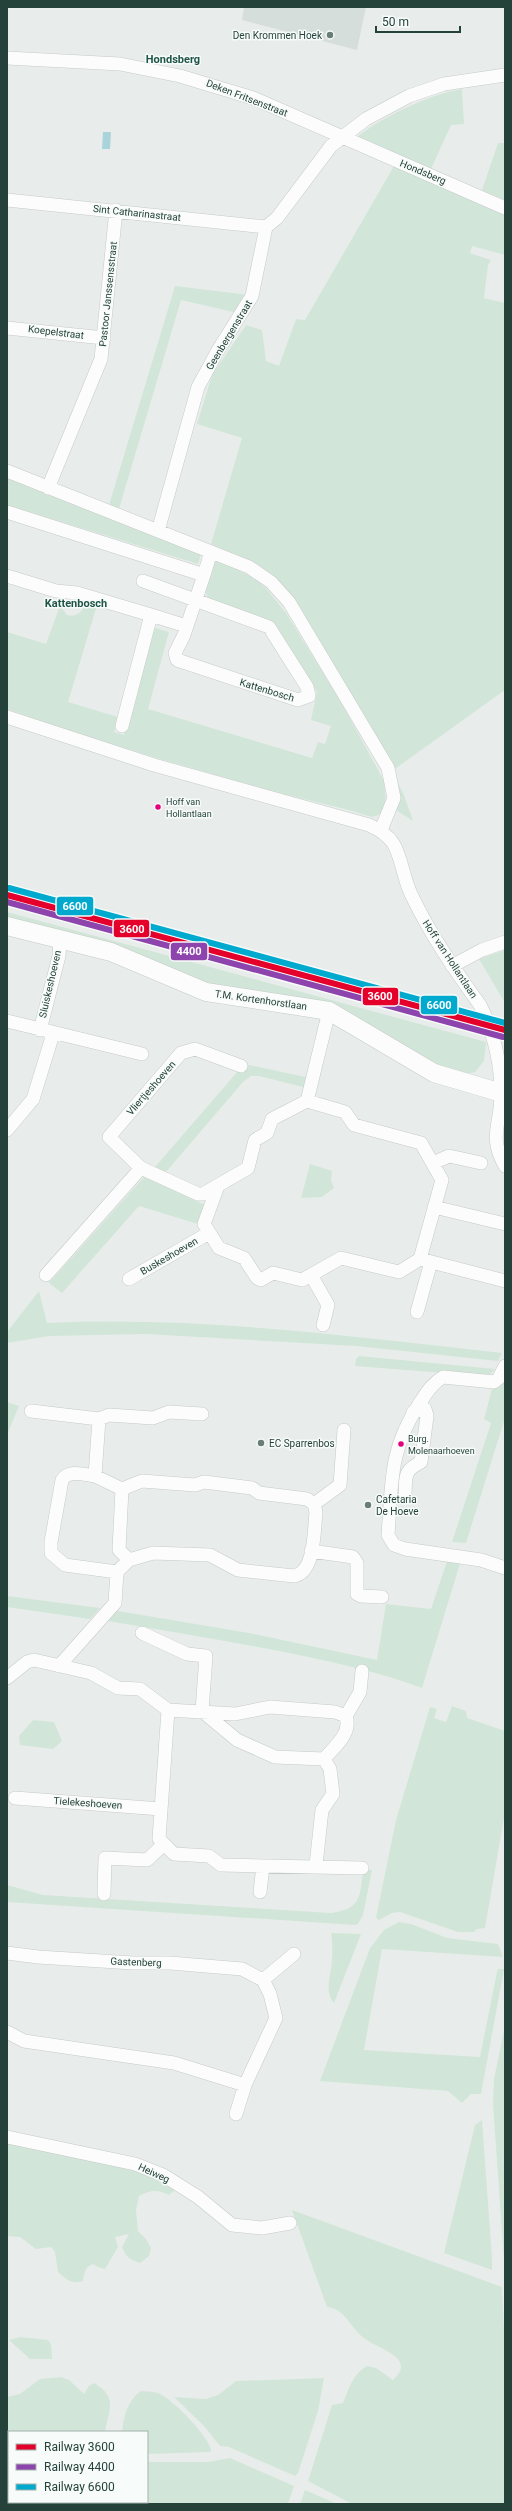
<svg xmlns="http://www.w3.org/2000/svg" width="512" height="2511" font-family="Roboto,sans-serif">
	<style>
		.built { fill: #d6dedb }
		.green { fill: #d1e6d8 }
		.water { fill: #a9d4db }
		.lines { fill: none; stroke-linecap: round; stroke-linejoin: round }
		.stream { stroke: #a9d4db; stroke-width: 3.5 }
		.street-casing { stroke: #c5cac8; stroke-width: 14 }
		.secondary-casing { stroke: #c3cbc8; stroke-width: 19 }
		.street { stroke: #fcfcfc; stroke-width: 13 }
		.secondary { stroke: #fcfcfc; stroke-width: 18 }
		.rail-1-casing { stroke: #f7fbf9; stroke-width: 9 }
		.rail-2-casing { stroke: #f7fbf9; stroke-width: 9 }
		.rail-3-casing { stroke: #f7fbf9; stroke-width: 9 }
		.rail-1 { stroke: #e4002b; stroke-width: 6 }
		.rail-2 { stroke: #8e44ad; stroke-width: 6 }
		.rail-3 { stroke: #00a9ce; stroke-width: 6 }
		.poi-dot { fill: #697e78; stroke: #f7fbf9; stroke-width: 1.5 }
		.bus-dot { fill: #e5007d; stroke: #f7fbf9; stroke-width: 1.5 }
		.labels { text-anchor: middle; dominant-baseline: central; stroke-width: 3; stroke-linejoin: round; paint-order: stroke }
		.bus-label { font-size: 9px; fill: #24423a; stroke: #f7fbf9; text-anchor: start }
		.poi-label { font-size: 10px; fill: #24423a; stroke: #f7fbf9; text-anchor: start }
		.street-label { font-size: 10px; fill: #24423a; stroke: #f7fbf9 }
		.neighbourhood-label { font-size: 11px; font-weight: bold; fill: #1f5548; stroke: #f7fbf9 }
		.line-badge { stroke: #f7fbf9; stroke-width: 1.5 }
		.badge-label { font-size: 11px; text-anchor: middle; font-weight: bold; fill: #fff }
	</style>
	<rect width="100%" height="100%" fill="#e8edeb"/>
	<path class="built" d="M244,7h122l-9,43 -115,-30z"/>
	<path class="green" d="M462,89l2,35 -13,1 -20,44 -73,-33c25,-19 72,-42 104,-47z
		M498,143h7v57l-23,-10z
		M394,166l111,49v40l-33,-9 -2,7 21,7 -3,5 -4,33 21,5v387l-113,81 -43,-77 -97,-132 -41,-18 31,-106 -45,-14 15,-49 34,-50 16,5 4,31 13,5 17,-47 9,1z
		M175,286l74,9 -7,19 -61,-14 -62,209 -10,-4z
		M7,478l194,76 -3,10 -191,-59z
		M215,559l37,18 13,10 21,26 55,89 43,79c1,14 6,33 -12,36 -37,-12 -76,-19 -114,-30 -85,-24 -168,-48 -251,-78v-77l39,12 14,-38 7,9c13,3 16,-6 21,-16l10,3 -30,100 50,15 -4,15 10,3 31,-107 14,4 -21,77 164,49 6,-16 7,2 6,-18 -20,-6 6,-28 -42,-67 -5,-5 -63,-20 -1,-11z
		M395,777l9,18 9,26 -17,-11 2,-8z
		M7,912l479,130 -2,19 -9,11 -9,2 -22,-5 -95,-56 -123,-24 -219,-68z
		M505,950v53l-26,-44z
		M244,1064l66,14 -3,10 -48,-12h-8l-8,6 -77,90 -11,-5z
		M310,1164l22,7 -1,9 3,8 -12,9 -21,1z
		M145,1176l60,29 -4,20 -62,-19 -77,87 -13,-10z
		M39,1291l8,32c151,-7 304,13 455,30l-4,8 -142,-15 -210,-12 -97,2 -42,7v-11z
		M359,1356l136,13 -5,5 -7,2 -128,-10 1,-7z
		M505,1381v37l-39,125 -14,-1 39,-119 -7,-4 8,-30 6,-1z
		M7,1402l12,4 -12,29z
		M449,1555l13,2 -40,131c-40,-15 -81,-24 -123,-33 -65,-13 -131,-24 -197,-35l10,-10 137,23 128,27 9,-56 45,5z
		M7,1596l93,12 -10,11 -83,-12z
		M452,1706l14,5 1,7 38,13v81l-20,116 -8,1 -3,3h-16l-58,-20 -8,1 -13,7 -3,-2 20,-98 34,-113 7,2 -3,9 12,4z
		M33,1720l21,2 8,19 -9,8 -33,-4 -1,-9z
		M363,1870h9l-9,45 -5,9 -3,1 -348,-23v-17l36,10 288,18c30,-4 29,-16 32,-43z
		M399,1922l12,2 36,14 51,6 5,13 -121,-8 -18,101 116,7 17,-85 1,-3h6l-23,125h-10l-9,9 -14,-12 -128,-10 50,-133 14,-18z
		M331,1933l30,1 -27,69c-11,-13 -2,-29 -2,-45 1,-8 0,-16 -1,-25z
		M505,2026v249l-12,-171 1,-25z
		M482,2120l10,138v12l-48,-17 31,-128z
		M7,2142l132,29 36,19 -6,5c-12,-6 -18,-5 -30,1l-3,14 2,21 8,8 5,9 -2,8 -9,7c-11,-3 -14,-7 -18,-16l7,-13 -14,3 3,10 -13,22 -7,-2 -5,-3c-8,3 -9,9 -10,17 -11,4 -17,-2 -25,-9l-3,-20 -4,-5 -15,2 -16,-12 -13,-1z
		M292,2210l210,77 3,67v150h-153l-44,-23 24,-76 11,-2c6,-15 10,-29 24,-37l9,2 17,12c25,-23 -16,-31 -29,-42 -14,-10 -18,-29 -37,-31z
		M20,2337l28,3 3,4 1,15h-22l-21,-19z
		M61,2377l8,3 15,14 5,-8 5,-3c24,14 15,26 11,49l-77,-1 -21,3v-37l13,-3 20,-15z
		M324,2378l-6,33 -20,62 -3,3 -66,-29 -9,-1 -16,-20 -30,-29 32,2 12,-4 18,-14z
		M141,2391c6,1 13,0 19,3 11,4 53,46 51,58l-64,2v-22h-25c2,-16 5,-31 19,-41z
		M7,2444l2,1v57h138v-40h61l22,-4 64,28 -6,18h-281z
		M305,2490l32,14h-37z"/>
	<path class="water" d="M103,132h8l-1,17h-8z"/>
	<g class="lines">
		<path class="stream" d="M7,898l476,129"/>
		<defs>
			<path id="street" d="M7,58l113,6 60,12 73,22 252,110
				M7,200l259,27
				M7,328l97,10
				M7,471l242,96 22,15 18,20 99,166 6,30 -13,32
				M48,488l53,-129 15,-149
				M7,512l197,63 7,-23
				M158,531l40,-144 19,-35 35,-56 14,-69 11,-9 54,-72 35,-27 43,-23 35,-12 61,-9
				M7,576l49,15 21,2 74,22
				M143,581l126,46 38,60 2,9 -11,4 -121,-40 -2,-7 9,-18 20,-60
				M7,717l147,48 215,60c9,4 18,9 24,18 9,15 10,34 18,51 19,40 43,75 69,111 14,28 21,58 21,89 0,31 -13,42 4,72
				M122,726l29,-111 35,11
				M452,966l30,-16 23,-8
				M7,1021l135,33
				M40,1030l19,-74 1,-18
				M307,1101l22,-90
				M7,1130l26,-31 20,-65
				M433,1163l16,-7 32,7
				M141,1168l-32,-31 72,-84 14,-4 46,17
				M434,1207l71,17
				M420,1259l85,22
				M46,1275l95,-107 57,26h5l45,-26 7,-28 12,-7 5,-14 35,-18 38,11 9,13 67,18 21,37 -22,79 -21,13 -58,-14 -39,22 -29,-7 -12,7 -4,-2 -13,-20 -25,-10 -15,-24 14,-38
				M311,1275l17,30 -5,20
				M129,1279l80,-46
				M417,1312l14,-50
				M505,1366l-6,12 -5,4 -51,-5c-12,7 -17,17 -24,27 -30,46 -27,79 -31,131l6,10 11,4 76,11 24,8
				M31,1411l68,8 10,-4 44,3 16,-6 33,2
				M99,1419l-4,57 27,13 -3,61 10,10
				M95,1476c-10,-1 -26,-7 -33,4l-11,62v11l14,12 52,7 12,-12 24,-7 57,2 28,15 56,6c21,-3 20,-46 22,-64l-2,-8 -7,-5 -48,-6 -7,-5 -48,-6 -9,3 -53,-4 -20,8
				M405,1495c1,-18 -2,-24 16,-33l6,-46 -2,-7 -12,3
				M314,1504l26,-19 4,-55
				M311,1551l42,6 4,6v31l4,2 21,1
				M142,1633l45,21 19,2 -4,55
				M59,1666l56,-63 2,-31
				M7,1678l20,-16 7,-2 57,13 27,15 22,1 28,21 67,4 35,-7 65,5 11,4c6,18 -12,31 -22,43l-49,-2 -38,-17 -35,-29
				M168,1710l-9,129 15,15 35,2 12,9 141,3
				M346,1716l14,-24 2,-21
				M15,1798l146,11
				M316,1865l6,-55 11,-16 -3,-25 -6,-10
				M260,1892l3,-26
				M104,1894l1,-36 42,2 17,-16
				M7,1953l31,4 95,6h37l72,6 21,11 7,14 6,24 -31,67 -9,29
				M263,1980l31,-26
				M7,2032l17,9 150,22 71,22
				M7,2137l128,27 28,11 35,22 34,28 30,3 28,-5"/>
			<path id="secondary" d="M7,926l104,26 95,40 123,19 105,62 71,21"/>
		</defs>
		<use href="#street" class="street-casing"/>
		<use href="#secondary" class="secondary-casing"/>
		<use href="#street" class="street"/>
		<use href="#secondary" class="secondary"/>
		<defs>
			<path id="rail-1" d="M7,895l498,135"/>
			<path id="rail-2" d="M7,902l496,135"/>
			<path id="rail-3" d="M9,888l496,135"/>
		</defs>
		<use href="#rail-1" class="rail-1-casing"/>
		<use href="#rail-2" class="rail-2-casing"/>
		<use href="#rail-3" class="rail-3-casing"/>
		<use href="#rail-1" class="rail-1"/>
		<use href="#rail-2" class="rail-2"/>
		<use href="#rail-3" class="rail-3"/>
	</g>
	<g class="poi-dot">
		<circle cx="330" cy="35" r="4"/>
		<circle cx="261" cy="1443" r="4"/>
		<circle cx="368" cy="1505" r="4"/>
	</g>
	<g class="bus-dot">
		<circle cx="158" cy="807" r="3.5"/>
		<circle cx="401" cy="1444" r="3.5"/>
	</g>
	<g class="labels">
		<g class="bus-label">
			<text x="166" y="802">Hoff van<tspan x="166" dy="12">Hollantlaan</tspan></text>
			<text x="408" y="1439">Burg.<tspan x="408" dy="12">Molenaarhoeven</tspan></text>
		</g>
		<g class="poi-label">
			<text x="322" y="35" text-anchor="end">Den Krommen Hoek</text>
			<text x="269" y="1443">EC Sparrenbos</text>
			<text x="376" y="1499">Cafetaria<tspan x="376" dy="12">De Hoeve</tspan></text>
		</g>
		<g class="street-label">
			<text transform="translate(247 98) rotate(21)">Deken Fritsenstraat</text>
			<text transform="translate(423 172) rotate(23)">Hondsberg</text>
			<text transform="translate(137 213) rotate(6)">Sint Catharinastraat</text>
			<text transform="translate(108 294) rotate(-84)">Pastoor Janssensstraat</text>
			<text transform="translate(56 332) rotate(7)">Koepelstraat</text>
			<text transform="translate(229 335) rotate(-59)">Geenbergenstraat</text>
			<text transform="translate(267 690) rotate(17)">Kattenbosch</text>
			<text transform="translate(450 959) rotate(57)">Hoff van Hollantlaan</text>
			<text transform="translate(50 984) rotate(-77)">Sluiskeshoeven</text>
			<text transform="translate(261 1000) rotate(8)">T.M. Kortenhorstlaan</text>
			<text transform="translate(151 1088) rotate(-49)">Vliertjeshoeven</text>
			<text transform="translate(169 1256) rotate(-30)">Buskeshoeven</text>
			<text transform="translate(88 1803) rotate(4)">Tielekeshoeven</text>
			<text transform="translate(136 1962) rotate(2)">Gastenberg</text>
			<text transform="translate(154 2173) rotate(25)">Heiweg</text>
		</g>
		<g class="neighbourhood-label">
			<text x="173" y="59">Hondsberg</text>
			<text x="76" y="603">Kattenbosch</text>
		</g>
	</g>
	<g class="line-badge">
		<rect x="56" y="896" width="38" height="20" rx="4" fill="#00a9ce"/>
		<rect x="113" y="919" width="37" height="19" rx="4" fill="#e4002b"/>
		<rect x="170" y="942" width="38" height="19" rx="4" fill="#8e44ad"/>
		<rect x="362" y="987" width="37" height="19" rx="4" fill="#e4002b"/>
		<rect x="420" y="995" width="38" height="20" rx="4" fill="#00a9ce"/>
	</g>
	<g class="badge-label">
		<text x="75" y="910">6600</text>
		<text x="132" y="933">3600</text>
		<text x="189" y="955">4400</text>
		<text x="380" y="1000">3600</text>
		<text x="439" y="1009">6600</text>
	</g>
	<rect width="512" height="2511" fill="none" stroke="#24423a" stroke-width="16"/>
	<rect x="8" y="2431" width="140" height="72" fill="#f7fbf9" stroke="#a3b1ad"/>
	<rect x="16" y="2444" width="20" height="6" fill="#e4002b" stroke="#a3b1ad"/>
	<text x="44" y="2451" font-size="12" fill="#24423a">Railway 3600</text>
	<rect x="16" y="2464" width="20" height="6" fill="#8e44ad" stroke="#a3b1ad"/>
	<text x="44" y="2471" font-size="12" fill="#24423a">Railway 4400</text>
	<rect x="16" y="2484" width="20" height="6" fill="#00a9ce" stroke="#a3b1ad"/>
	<text x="44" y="2491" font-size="12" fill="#24423a">Railway 6600</text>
	<path d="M376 26v6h84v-6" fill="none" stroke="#24423a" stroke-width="2"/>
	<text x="382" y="26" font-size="12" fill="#24423a" stroke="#f7fbf9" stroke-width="3" paint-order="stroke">50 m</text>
</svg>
